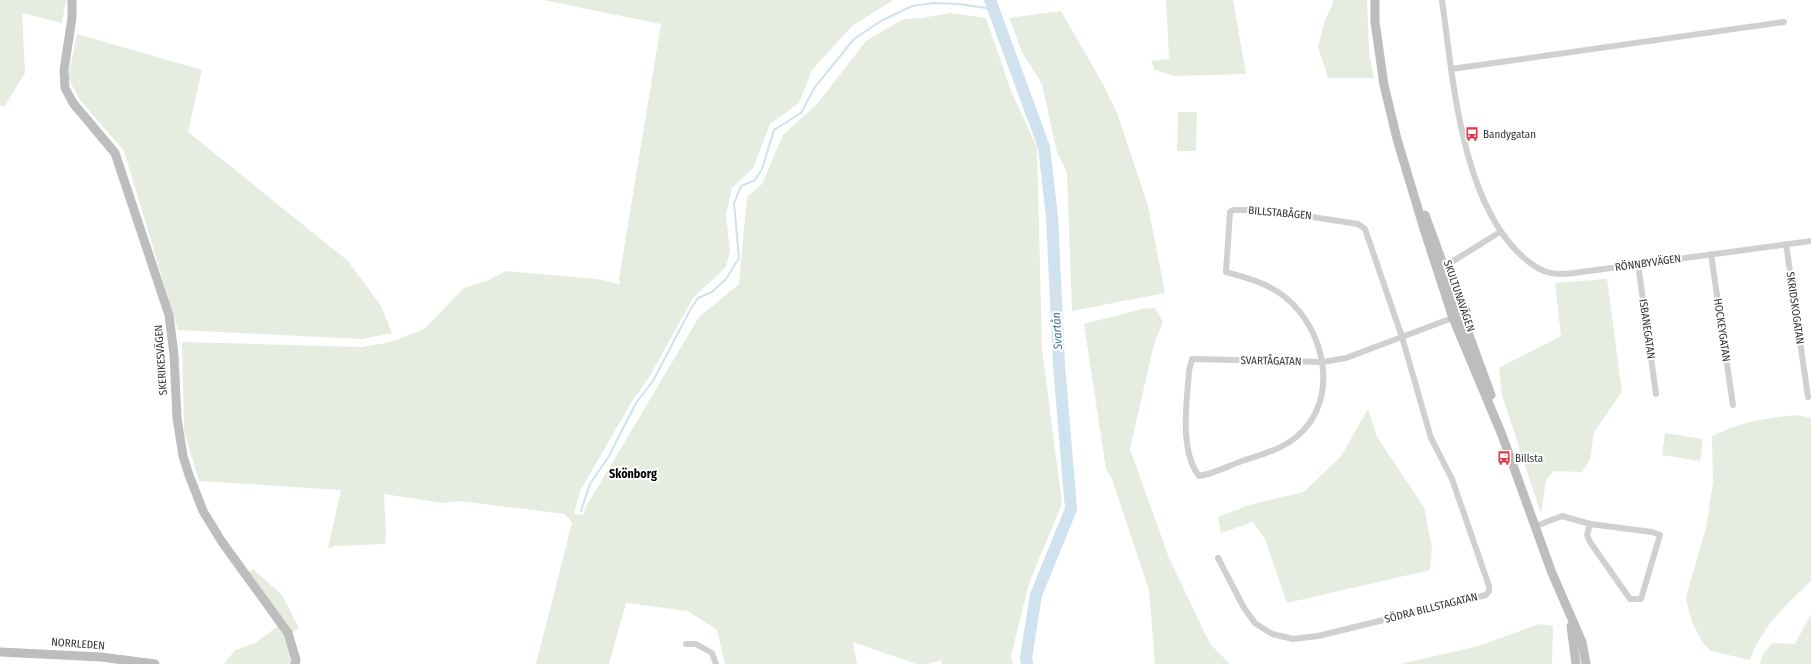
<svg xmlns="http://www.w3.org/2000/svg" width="1811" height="664" font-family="'Fira Sans Condensed',sans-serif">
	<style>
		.green { fill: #e6ecdf }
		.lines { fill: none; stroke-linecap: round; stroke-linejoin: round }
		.stream { stroke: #cfe2ee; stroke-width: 2 }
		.river { stroke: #cfe2ee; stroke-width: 12 }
		.street { stroke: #d0d0d0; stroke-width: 6 }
		.secondary { stroke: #bdbdbd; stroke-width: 9 }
		.labels { text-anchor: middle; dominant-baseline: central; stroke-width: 4; stroke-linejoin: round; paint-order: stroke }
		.poi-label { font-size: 11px; fill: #333; stroke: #fff; text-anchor: start }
		.street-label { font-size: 11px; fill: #333; stroke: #fff }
		.water-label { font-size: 12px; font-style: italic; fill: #3f7597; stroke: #fff }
		.neighbourhood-label { font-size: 12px; font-weight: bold; fill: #000; stroke: #fff }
	</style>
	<rect width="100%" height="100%" fill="#fff"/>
	<path class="green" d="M0,0h66l-4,23 -40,-10 3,60 -20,33h-5z
		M543,0h350l-41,26 -40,44 -13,33 -29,21 -17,44 -21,20 -6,26 4,37 -4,16 -33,31 -43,78 -19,27 -51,88 -6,23 9,1 4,-10 112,-188 40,-33 8,-87 15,-13 21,-49 34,-31 49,-63 37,-22 18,-1 30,-5 35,5 25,73 26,56 5,201 20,156 -33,79 -18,73 2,8h-71l-1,-4 -13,4h-12l-63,-22 4,22h-132l-8,-34 -29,-19 -62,-8 -17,61h-73l36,-141 -7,-9 -104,-13 -18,2 -59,-9 2,39 -1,11 -50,2 -7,3 13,-59 -142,-9 -15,-50 -2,-89 180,5 29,-5 33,-13 40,-41 25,-8 17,-9 90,8 24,5 -1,-5 42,-255z
		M1166,0h67l13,74 -71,2 -20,-6 -4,-9 18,-2z
		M1333,0h34l2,52 5,26h-46l-10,-31 7,-27 8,-16z
		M1061,11l42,73 14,29 31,93 17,87 -93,18 -5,-138 -10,-21 -15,-68 -20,-32 -13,-34z
		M77,34l125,36 -14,62 160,129 33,45 11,27 -30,6 -184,-9 -54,-179 -44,-51 -12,-22z
		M1178,112h19l-1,39h-19z
		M1607,279l15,113 -28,40 -4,27 -8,13 -28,-1 -8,9 -5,34 -39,-119 -3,-27 62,-32 -6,-53z
		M1155,308l8,14 -9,22 -24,105 39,109 41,86 20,20h-75l-6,-74 -37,-111 -6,-10 -22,-145 58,-15z
		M1368,409l9,28 47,70 8,41 -2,22 -143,33 -22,-64 -12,-17 -32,11 -3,-16 31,-12 55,-13 37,-36z
		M1796,415l15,3v163c-24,23 -50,46 -61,79l-39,-9 -8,-8 -11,-21 -4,-14 -2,-11 20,-69 7,-46 -1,-46c29,-14 52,-18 84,-21z
		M1665,433l38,6 -3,22 -38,-6z
		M253,569l29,26 17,33 -7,5 -43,-61z
		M1811,614v50h-51l3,-10 9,-11 23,1z
		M1539,624l14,2 -1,38h-152l79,-18z
		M278,626l10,16 4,22h-68l11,-14 20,-7z"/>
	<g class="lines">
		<path class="stream" d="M581,511l9,-27 19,-28 27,-53 17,-22 37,-71 8,-12 14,-6 14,-13 13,-21 -5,-55 7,-17 14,-6 7,-11 12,-39 27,-17 14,-26 39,-48 27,-18 31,-15 22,-3 25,1 34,5"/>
		<path class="river" d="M990,0l54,147 8,70 7,148 12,144 -35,86 -10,63 1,6"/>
		<path class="street" d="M1442,0c11,78 19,203 82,258 6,5 13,10 20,13 10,4 20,3 30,2l237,-32
			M1451,69l333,-47
			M1786,244l22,153
			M1711,254l22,151
			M1638,264l18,130
			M1442,268l58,-36
			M1536,526l26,-10 28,8 -3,11 3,7 40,57h11l19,-64 -8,-3 -62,-8
			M1218,558l26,50 11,15 17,11 21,5 25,-3 168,-41 3,-4v-5l-37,-107 -21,-41 -29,-101 -37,-108 -7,-5 -91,-14h-34l-3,2 -4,60c22,6 41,11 59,25 41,33 56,105 10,141 -15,12 -35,17 -53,23 -14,5 -29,13 -43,15 -20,-26 -12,-75 -10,-105l3,-12 131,3 23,-4 109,-41
			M686,644h10l16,9 4,11"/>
		<path class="secondary" d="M72,0v18l-8,52 1,18 8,15 42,50 54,162 5,40 3,63 6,38 6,19 14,36 19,31 66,91 8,27 -1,4
			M1375,0v22l9,63 13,54 27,90 29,89 49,117 50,138 30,69 4,22
			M1425,215l66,180
			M1571,626l5,38
			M0,652l101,5 54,7"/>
	</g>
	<defs>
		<symbol id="bus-bare" viewBox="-9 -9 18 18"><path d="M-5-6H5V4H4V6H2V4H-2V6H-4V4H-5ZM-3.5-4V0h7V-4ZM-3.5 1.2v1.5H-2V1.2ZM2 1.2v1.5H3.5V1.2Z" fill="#e63946" stroke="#fff" stroke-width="2.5" paint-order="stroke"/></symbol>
	</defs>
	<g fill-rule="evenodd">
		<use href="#bus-bare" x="1462" y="124" width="20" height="20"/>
		<use href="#bus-bare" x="1494" y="448" width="20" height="20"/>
	</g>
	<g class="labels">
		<g class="poi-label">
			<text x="1483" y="134">Bandygatan</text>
			<text x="1515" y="458">Billsta</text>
		</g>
		<g class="street-label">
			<text transform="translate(1280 213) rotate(5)">BILLSTABÅGEN</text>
			<text transform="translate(1648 263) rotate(-8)">RÖNNBYVÄGEN</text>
			<text transform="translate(1459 296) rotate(71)">SKULTUNAVÄGEN</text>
			<text transform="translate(1795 308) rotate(82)">SKRIDSKOGATAN</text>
			<text transform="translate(1647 329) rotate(82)">ISBANEGATAN</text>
			<text transform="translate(1722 330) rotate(82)">HOCKEYGATAN</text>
			<text transform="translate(161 360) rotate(-94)">SKERIKESVÄGEN</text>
			<text transform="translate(1271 361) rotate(1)">SVARTÅGATAN</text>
			<text transform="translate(1431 608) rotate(-14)">SÖDRA BILLSTAGATAN</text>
			<text transform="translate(78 644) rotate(4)">NORRLEDEN</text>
		</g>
		<g class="water-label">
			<text transform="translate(1057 331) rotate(-93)">Svartån</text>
		</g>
		<g class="neighbourhood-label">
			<text x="633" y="474">Skönborg</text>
		</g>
	</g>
</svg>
